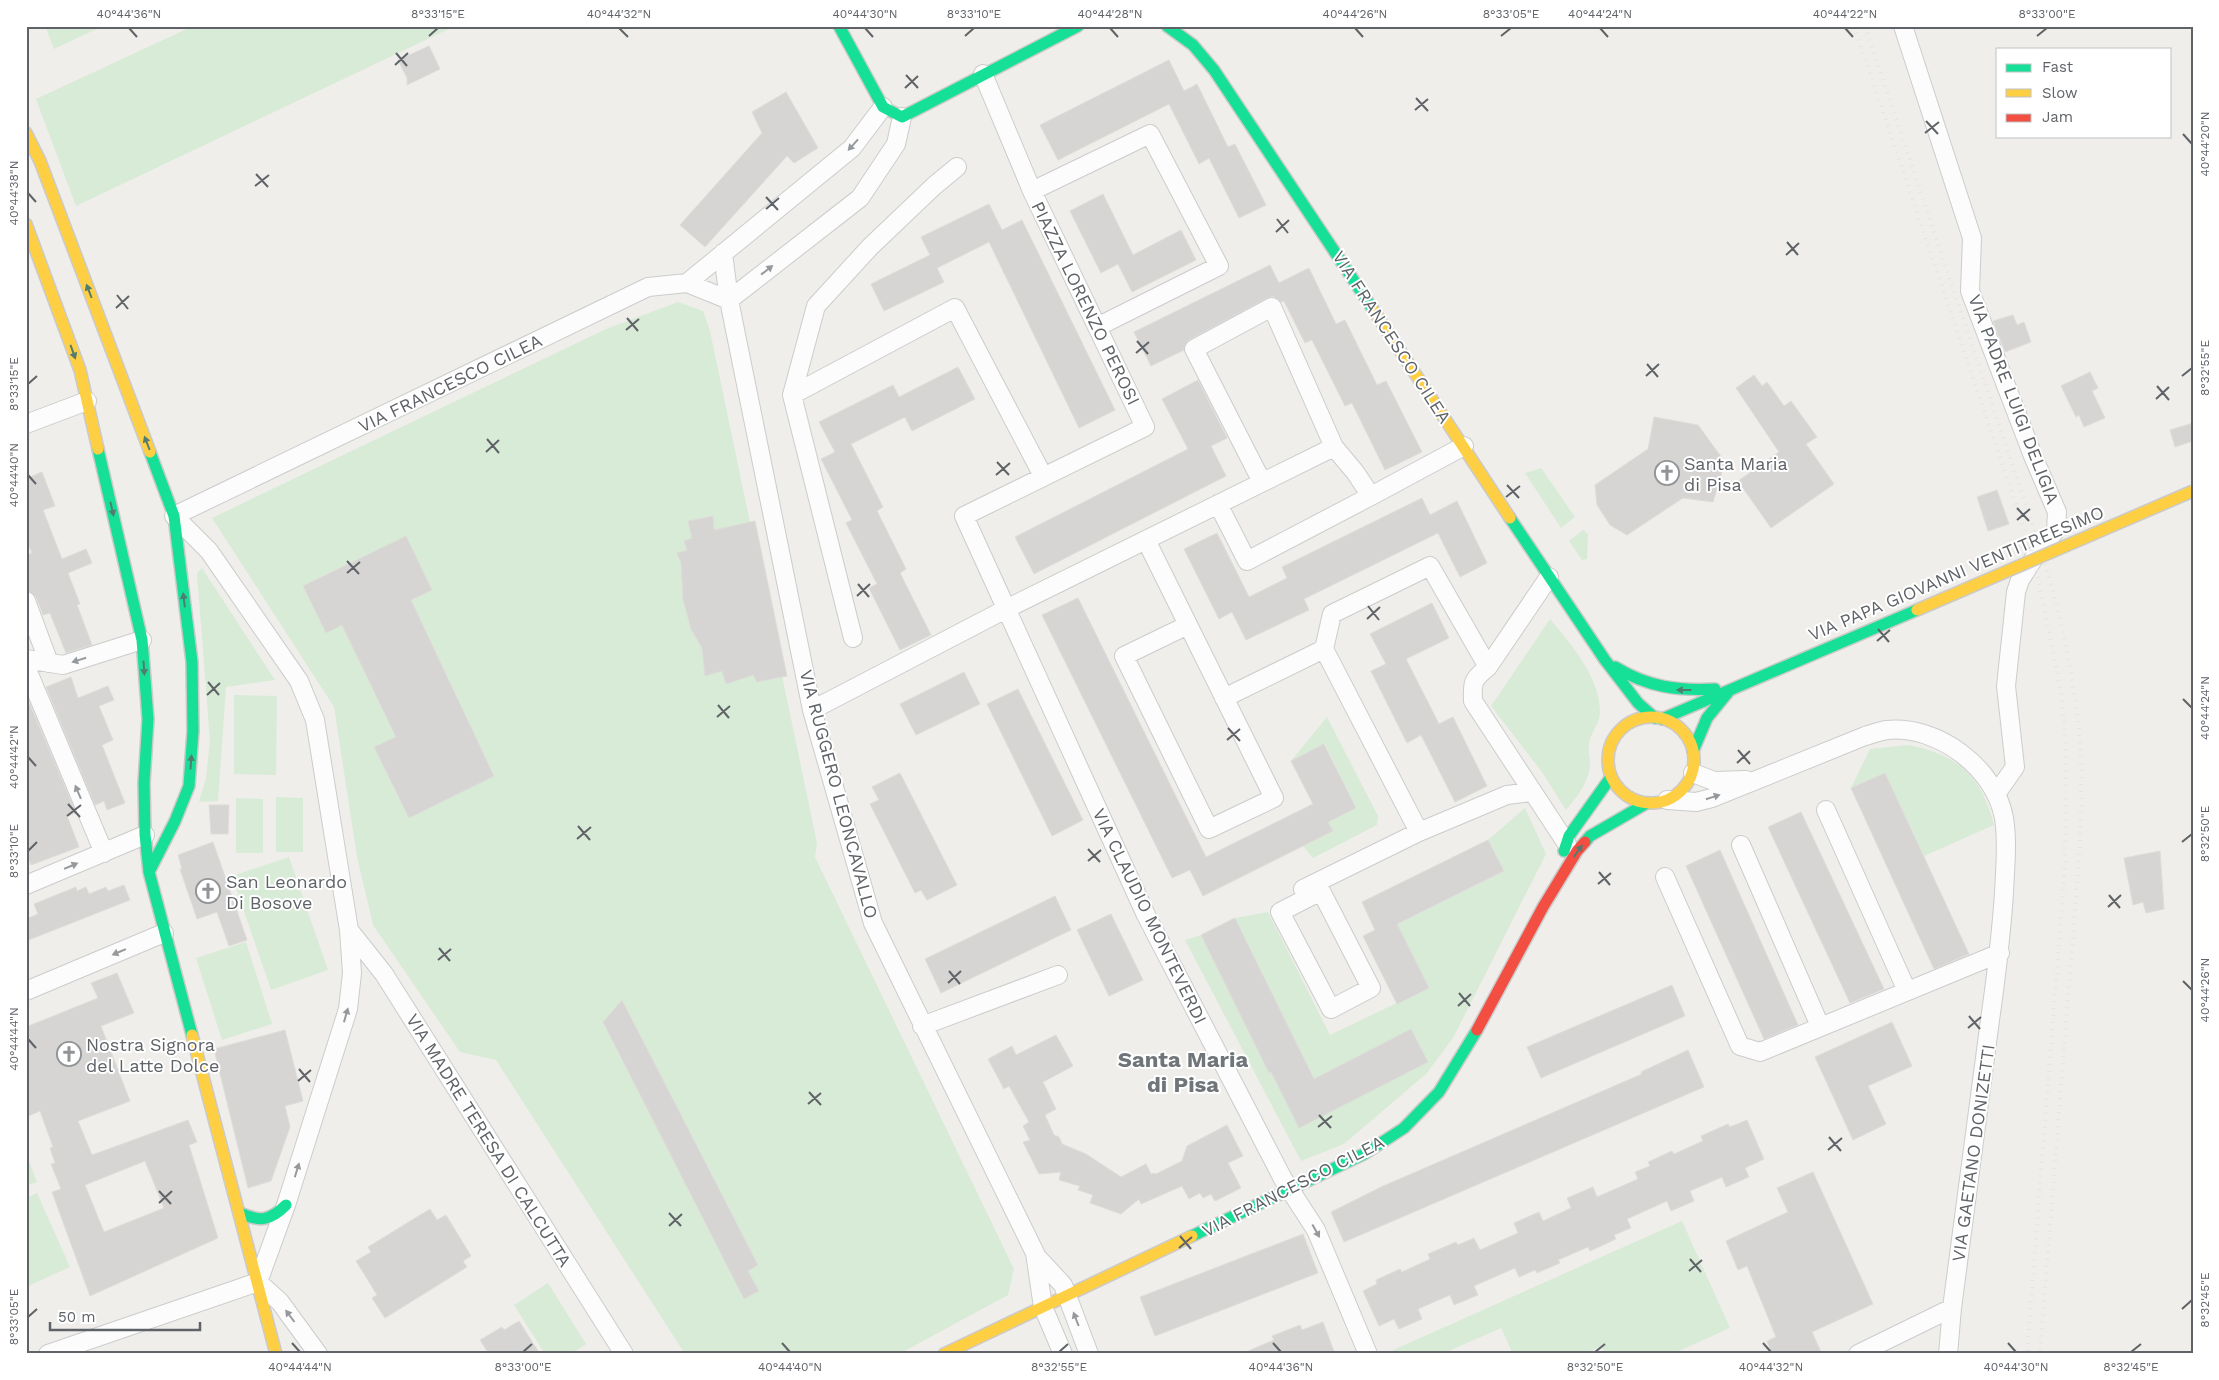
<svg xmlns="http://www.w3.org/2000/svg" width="2219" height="1380" font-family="'Work Sans',sans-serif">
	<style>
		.green { fill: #d8ebd6 }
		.building { fill: #d6d5d3; stroke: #deddd9; fill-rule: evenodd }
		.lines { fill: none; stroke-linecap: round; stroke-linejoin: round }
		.street-casing { stroke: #cbcccc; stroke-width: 20 }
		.fast-casing { stroke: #cacacb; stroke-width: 14 }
		.slow-casing { stroke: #cacacb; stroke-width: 14 }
		.jam-casing { stroke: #cacacb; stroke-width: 14 }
		.street { stroke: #fdfcfc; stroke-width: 18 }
		.fast { stroke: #16e098; stroke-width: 11 }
		.slow { stroke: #ffcf43; stroke-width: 11 }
		.jam { stroke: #f24e42; stroke-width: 11 }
		.rail { stroke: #e4e4e4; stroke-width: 4; stroke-dasharray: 1 6; stroke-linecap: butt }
		.slow-bridge-casing { stroke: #cacacb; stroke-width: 14; stroke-linecap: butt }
		.slow-bridge { stroke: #ffcf43; stroke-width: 11 }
		.oneway { fill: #96999c }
		.oneway2 { fill: #507c72 }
		.ticks { fill: none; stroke: #5f6368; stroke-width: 2 }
		.labels { text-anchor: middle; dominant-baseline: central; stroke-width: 4; stroke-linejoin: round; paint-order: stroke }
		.street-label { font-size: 18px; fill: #5f6368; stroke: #fff }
		.poi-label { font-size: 18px; fill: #5f6368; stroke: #fff; text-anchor: start }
		.district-label { font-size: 22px; font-weight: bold; fill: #70757a; stroke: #fff }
		.neatline { fill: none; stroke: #5f6368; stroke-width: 2 }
		.ticks-label { font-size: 12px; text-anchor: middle; fill: #5f6368 }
	</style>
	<rect width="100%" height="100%" fill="#efeeea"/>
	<path class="green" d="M45,26h58l-49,23z
		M193,26h262l-379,180 -40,-107z
		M678,302l25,9 7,20 107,512 -2,14 199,412 -6,26 -109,59h-214l-189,-294 -36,-8 -87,-127 -16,-68 -23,-150 -122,-189 394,-189z
		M1541,468l34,49 -14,11 -36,-55z
		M1583,530l5,4 -1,25 -5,1 -13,-19z
		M202,568l73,112 -49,7 -8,114 -19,1 7,-24 4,-37 -13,-168z
		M1550,619c21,25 50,58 50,93 0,12 -10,21 -11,32 -1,7 1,12 1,19 0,18 -13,34 -24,47l-24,-38 -51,-66z
		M234,695l43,1 -1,79 -42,-1z
		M1327,717l51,99 -1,9 -64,33 -10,-12 30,-15 -5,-9 28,-14 -31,-64 -34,17z
		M1908,745c49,9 73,30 86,80l-70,31 -39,-83 -34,15 19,-39z
		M276,797l27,1v54h-27z
		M236,798l27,1v54h-27z
		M1525,808l21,46 -93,184 -27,36 -82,70 -43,17 -116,-221 16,-5 69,138 33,-17 -68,-138 33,-6 62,123 98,-47 -31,-64 106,-52 -15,-32z
		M289,857l39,113 -57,20 -39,-114z
		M246,942l26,82 -50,16 -26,-82z
		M26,1153l11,29 -11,4z
		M37,1193l33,74 -42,19 -2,-5v-83z
		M1682,1221l48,107 -58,26h-67l-4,-8 -16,8h-72l-12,-26 -59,26h-47l-2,-4z
		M548,1283l38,61 -15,10h-26l-31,-49z"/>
	<path class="building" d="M429,46l11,23 -33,16v-7l-9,-18z
		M1169,60l15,31 13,-7 31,63 7,-3 31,61 -27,13 -30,-60 -10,6 -30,-60 -111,56 -18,-35z
		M786,92l32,56 -24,15 -7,-7 -82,91 -25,-22 82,-92 -10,-21z
		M1103,194l30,61 48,-25 15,30 -64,32 -14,-28 -17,9 -31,-62z
		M989,204l13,26 20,-10 93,190 -36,18 -90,-186 -52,26 7,14 -60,29 -13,-27 59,-29 -9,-18z
		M1270,265l9,18 30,-15 27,56 9,-4 32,65 9,-4 36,71 -37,18 -33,-67 -7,3 -33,-66 -7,3 -21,-42 -3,1 -8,-6 -6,2 -78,42 -4,4 -1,6 -33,16 -17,-34z
		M2013,315l4,10 7,-3 7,20 -26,10 -12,-31z
		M958,367l17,32 -63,32 -7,-14 -54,27 32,63 -6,4 29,58 -6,4 31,62 -31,15 -31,-62 8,-4 -31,-61 6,-3 -31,-61 14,-7 -16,-30 74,-37 6,12z
		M2090,372l8,16 -6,3 13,27 -21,9 -5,-12 -3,2 -15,-31z
		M1754,375l8,11 5,-4 17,24 7,-5 26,36 -11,7 28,40 -63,44 -33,-47 41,-29 -43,-64z
		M1198,380l29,58 -16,8 15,30 -192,98 -19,-37 173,-88 -26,-50z
		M1654,417l44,8 27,37 -12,40 -30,-4 -56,37 -17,-10 -13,-20 -2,-20 53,-36z
		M2193,423v18l-18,6 -5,-17z
		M27,470l3,7 12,-5 13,34 -12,4 19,49 24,-10 6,14 -24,10 12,31 -3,1 15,40 -26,8 -16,-40 -7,2 -7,-18 -10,-6v-35l6,-3 -6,-15z
		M1997,490l12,34 -21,7 -11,-34z
		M1422,498l8,17 27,-14 30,62 -27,14 -22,-44 -134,66 5,11 -63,30 -14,-28 -13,7 -35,-70 33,-16 32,64 38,-19 -5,-11z
		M713,516l1,14 41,-9 32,155 -30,6 -4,-7 -27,9 -4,-13 -17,5 -3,-28 -11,-19 -8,-30 -2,-36 -4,-10 10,-3 -3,-9 8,-3 -4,-17z
		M406,536l26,54 -21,10 83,176 -85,42 -35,-71 22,-10 -54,-112 -16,8 -23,-47z
		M1078,598l128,259 107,-53 -22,-43 33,-17 32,64 -28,14 5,9 -130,65 -13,-26 -18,8 -130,-263z
		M1432,603l17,35 -43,21 33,65 14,-7 34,69 -32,16 -34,-67 -14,8 -36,-72 15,-7 -16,-30z
		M964,672l16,32 -64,31 -16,-31z
		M71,677l7,21 30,-12 6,14 -15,6 14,34 -11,5 23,58 -18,7 -3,-9 -9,4 -49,-118z
		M1018,689l65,131 -31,16 -65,-132z
		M26,695l50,118 -9,3 12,31 -48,18 -5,-12z
		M900,773l57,112 -30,15 -6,-10 -6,3 -45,-89 9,-4 -7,-13z
		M1885,773l84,181 -35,15 -83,-181z
		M209,805h20l-1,29h-17z
		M1801,812l83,177 -34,14 -82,-176z
		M1488,840l16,31 -107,53 32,64 -32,16 -34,-68 12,-6 -13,-28z
		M213,842l34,98 -18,6 -12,-34 -20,7 -17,-50h2l-4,-14z
		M1720,850l78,175 -34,14 -78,-173z
		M2160,851l4,58 -18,4 -3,-11 -10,3 -9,-47z
		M124,885l6,15 -104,41v-22l12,-5 -4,-10 42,-17 1,4 9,-4 3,7 17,-7 2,4z
		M1055,896l16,34 -130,63 -16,-34z
		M1111,914l32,66 -34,16 -32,-66z
		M1235,918l79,161 97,-50 17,33 -129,66 -28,-56 -2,1 -68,-138z
		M117,973l17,40 -33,13 29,75 -52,20 14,34 96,-35 9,22 -8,3 29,93 -128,58 -38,-104 9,-3 -10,-25 4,-1 -5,-15 3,-1 -13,-36 -14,6v-90l72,-29 -7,-15zM145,1161l19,47 -60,24 -19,-47z
		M1672,985l13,31 -144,62 -14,-31z
		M622,1000l136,265 -10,6 11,20 -15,8 -141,-277z
		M1892,1022l20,44 -44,20 18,38 -33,16 -38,-83z
		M285,1030l18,71 -18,5 5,21 -19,54 -23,7 -34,-139z
		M1056,1035l17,31 -30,16 13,27 -11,6 9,20 5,2 3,7 24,10 35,23 25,-13 5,10 3,-1 2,1 26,-13 5,-15 40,-21 16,31 -15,7 13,25 -26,13 -4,-7 -8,4 -3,-5 -11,6 -7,-13 -41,18 -2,-5 -18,15 -31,-11 3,-8 -15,-5 2,-4 -21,-6 2,-8 -22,2 -16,-32 7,-2 -7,-14 6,-4 -20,-36 -5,3 -16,-30 24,-13 4,9z
		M1688,1050l16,37 -360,155 -13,-30 50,-25 261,-113 -1,-2z
		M1747,1120l17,39 -19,9 4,9 -23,10 -4,-10 -32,14 4,10 -23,10 -4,-10 -40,18 4,9 -17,7 2,4 -26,12 -2,-4 -30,13 2,3 -23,10 -2,-3 -16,7 -4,-9 -41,18 4,9 -24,10 -4,-10 -32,14 4,10 -23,10 -5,-10 -15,7 -16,-35 14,-7 -1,-4 24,-11 2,3 28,-13 -2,-5 28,-12 2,3 16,-7 6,12 38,-17 -4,-10 25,-11 4,9 28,-13 -4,-10 26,-11 4,10 41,-18 -3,-7 15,-6 -2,-4 24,-11 2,3 29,-13 -2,-5 27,-12 2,3z
		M1813,1172l60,132 -61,28 10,22h-50l-5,-13 9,-4 -29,-71 -9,4 -12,-29 62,-29 -11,-24z
		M430,1209l7,11 9,-5 25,41 -8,5 4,6 -82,51 -13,-20 5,-3 -21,-34 15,-9 -3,-5z
		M1303,1234l15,39 -163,63 -15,-39z
		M519,1321l21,33h-51l-9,-14 22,-13 2,3z
		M1323,1322l12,32h-94l33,-14 -2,-4 28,-11 2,5z"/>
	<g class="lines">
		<defs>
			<path id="street" d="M1903,26l69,212 -2,53 63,165 24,56 -1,18 -22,28 -14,22 -4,12 -10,94 9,81 -19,27
				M983,74l49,117 113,236 -181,89 182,399 137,264 33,51 52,124
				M1032,191l118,-57 69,132 -122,61
				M723,253l6,47 83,410 61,213 162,330 8,54 20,47
				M687,283l42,17
				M729,300l131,-102 36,-54 6,-27
				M792,395l163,-87 88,168
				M26,424l61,-23
				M1262,482l-68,-133 78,-42 62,140
				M1218,504l29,57 124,-65
				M1146,540l128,258 -65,31 -85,-173 64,-31
				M1549,577l-61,90c-15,12 -16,15 -15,34l94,143
				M26,601l23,62
				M853,638l-61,-243 24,-89 54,-59 64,-61 23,-19
				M1324,649l8,-35 98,-48 58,101
				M1324,649l95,183
				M26,659l37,6 79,-25
				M26,667l78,186
				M1224,698l100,-49
				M812,710l194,-101 328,-162 21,25 16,24 93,-50
				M1693,773l21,8 32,-1
				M1667,800l29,2 16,-4 153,-62c7,-2 15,-5 22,-6 51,-5 108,38 117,88 4,25 1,50 0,75 -3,43 -8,85 -14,127 -13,96 -25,192 -38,288l-4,46
				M1826,810l81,181
				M1741,845l79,181
				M1665,877l75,169 20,6 240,-99
				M26,885l119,-50
				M1303,889l116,-57 88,-37 24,-3
				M1321,891l50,97 -40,21 -51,-97z
				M349,930l35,44 240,380
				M26,991l138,-58
				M922,1026l136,-51
				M1038,1258l25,27 26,69
				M258,1282l28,-77 62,-196 4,-36 -3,-43 -34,-210 -16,-39 -90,-130 -35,-35 474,-229 39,-4 165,-135 31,-41
				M258,1282l22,20 38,52
				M48,1354l210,-72
				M1858,1354l94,-46"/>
			<path id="fast" d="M839,26l44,81 19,10 176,-91
				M1167,26l26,19 21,25 160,241
				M98,449l44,191 6,79 -4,64 1,52 4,37 43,163
				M1510,518l95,142 33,43 17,15
				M1615,667c33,20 62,24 100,22
				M1662,719l255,-109
				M1693,751l14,-33 22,-27
				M1585,842l5,-6 57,-33
				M1564,851l5,-15 42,-59
				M149,872l26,-51 14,-35 4,-55 -1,-69 -18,-146 -24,-64
				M240,1213c20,9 30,8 46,-8
				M1192,1236l172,-82 40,-26 35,-36 38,-62"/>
			<path id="slow" d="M26,133l14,28 110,291
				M26,224l54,146 18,79
				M1374,311l136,207
				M1608 760a43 43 0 1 1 86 0a43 43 0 1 1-86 0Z
				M192,1035l84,319
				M944,1354l248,-118"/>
			<path id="jam" d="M1477,1030l66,-123 34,-56 8,-9"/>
		</defs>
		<use href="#street" class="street-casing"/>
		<use href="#fast" class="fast-casing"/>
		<use href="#slow" class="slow-casing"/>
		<use href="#jam" class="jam-casing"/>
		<use href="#street" class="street"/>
		<use href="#fast" class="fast"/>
		<use href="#slow" class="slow"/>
		<use href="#jam" class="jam"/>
		<path class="rail" d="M1854,26l180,532 28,139 4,51 -1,118 -38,488
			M1865,26l176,524c21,68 38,146 40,218 1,26 -1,52 -1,77l-40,509"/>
		<defs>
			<path id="slow-bridge" d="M1917,610l276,-119"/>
		</defs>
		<use href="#slow-bridge" class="slow-bridge-casing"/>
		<use href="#slow-bridge" class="slow-bridge"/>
	</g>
	<defs><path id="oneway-solid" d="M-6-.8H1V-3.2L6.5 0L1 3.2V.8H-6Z" transform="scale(1.25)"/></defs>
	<g class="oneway">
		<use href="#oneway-solid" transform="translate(853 145) rotate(132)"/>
		<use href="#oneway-solid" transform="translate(767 270) rotate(-38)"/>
		<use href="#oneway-solid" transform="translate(79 660) rotate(162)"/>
		<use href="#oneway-solid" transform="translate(78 792) rotate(-113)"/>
		<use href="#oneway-solid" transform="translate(1713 797) rotate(-18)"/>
		<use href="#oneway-solid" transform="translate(71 866) rotate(-23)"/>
		<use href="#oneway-solid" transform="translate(119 952) rotate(157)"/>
		<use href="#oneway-solid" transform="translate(346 1015) rotate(-74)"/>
		<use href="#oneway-solid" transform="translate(297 1170) rotate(-73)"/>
		<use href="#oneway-solid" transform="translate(1316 1231) rotate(61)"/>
		<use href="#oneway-solid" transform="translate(290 1316) rotate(-127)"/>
		<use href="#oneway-solid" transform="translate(1076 1319) rotate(-111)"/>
	</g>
	<g class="oneway2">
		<use href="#oneway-solid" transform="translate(89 291) rotate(-111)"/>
		<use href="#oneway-solid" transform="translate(73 352) rotate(70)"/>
		<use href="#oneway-solid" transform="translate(147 443) rotate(-111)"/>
		<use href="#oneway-solid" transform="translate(112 509) rotate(77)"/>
		<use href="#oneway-solid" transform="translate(184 600) rotate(-97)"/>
		<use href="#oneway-solid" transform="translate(144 668) rotate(86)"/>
		<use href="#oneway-solid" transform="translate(1684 690) rotate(180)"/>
		<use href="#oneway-solid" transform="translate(191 762) rotate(-86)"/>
		<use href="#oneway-solid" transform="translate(1578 851) rotate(-54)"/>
	</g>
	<path class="ticks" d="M129,28l8,9M619,28l9,9M865,28l8,9M1110,28l8,9M1355,28l8,9M1600,28l8,9M1845,28l8,9M429,36l9,-8M965,36l9,-8M1501,36l10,-8M2037,36l10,-8M396,53l11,13M395,65l13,-12M906,75l12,13M905,88l13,-12M1416,98l12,13M1415,110l13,-11M1926,121l12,13M1925,133l14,-11M2183,134l9,10M256,174l12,13M255,186l14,-11M28,193l8,9M766,197l12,13M766,209l13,-11M1277,219l11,14M1276,232l13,-12M1787,242l11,13M1786,255l13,-12M117,295l11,14M116,308l13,-12M627,318l11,13M626,330l13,-11M1137,341l11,13M1136,353l13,-11M1647,364l11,13M1646,376l13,-12M2182,376l10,-8M28,384l9,-8M2157,386l12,14M2156,399l13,-12M487,439l12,14M486,452l13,-12M997,462l12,13M28,475l8,9M996,475l14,-12M1507,485l12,13M1506,497l14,-11M2017,508l12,13M2017,520l13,-11M347,561l12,13M347,573l13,-11M858,584l11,13M857,596l13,-12M1368,606l11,14M1367,619l13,-12M1878,629l11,13M1877,641l13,-11M208,682l11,13M207,695l13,-12M2183,699l9,9M718,705l11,13M717,717l13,-11M1228,728l12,13M1227,740l13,-11M1738,750l12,14M28,757l8,9M1737,763l13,-12M68,804l12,13M67,816l14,-11M578,826l12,14M577,839l14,-12M2182,842l10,-8M1088,849l12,13M28,851l9,-9M1088,861l13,-11M1599,872l11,13M1598,884l13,-11M2109,895l11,13M2108,907l13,-12M439,948l11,13M438,960l13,-11M949,971l11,13M2183,981l9,9M948,983l13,-12M1459,993l11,13M1458,1006l13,-12M1969,1016l11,13M1968,1028l13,-11M28,1039l8,9M299,1069l11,13M298,1081l13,-11M809,1092l12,13M808,1104l13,-11M1319,1115l12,13M1318,1127l14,-11M1829,1137l12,14M1828,1150l14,-12M159,1191l12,13M159,1203l13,-12M669,1213l12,13M669,1226l13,-12M1180,1236l11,13M1179,1248l13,-11M1690,1259l11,13M1689,1271l13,-11M2182,1309l10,-9M28,1317l9,-8M292,1343l8,9M782,1343l8,9M1273,1343l8,9M1763,1343l8,9M2008,1343l8,9M523,1352l9,-8M1059,1352l9,-8M1595,1352l10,-8M2131,1352l10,-8"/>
	<defs>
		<symbol id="church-ring" viewBox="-11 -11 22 22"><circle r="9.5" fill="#fff" stroke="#919496" stroke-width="1.5"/><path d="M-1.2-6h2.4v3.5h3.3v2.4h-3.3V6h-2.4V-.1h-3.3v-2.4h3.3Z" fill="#919496"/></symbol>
	</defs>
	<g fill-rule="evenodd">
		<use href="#church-ring" x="1653" y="459" width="28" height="28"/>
		<use href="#church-ring" x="194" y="877" width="28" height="28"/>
		<use href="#church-ring" x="55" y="1040" width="28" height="28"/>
	</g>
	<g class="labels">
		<g class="street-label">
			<text transform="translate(1086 303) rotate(64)">PIAZZA LORENZO PEROSI</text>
			<text transform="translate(1392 337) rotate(57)">VIA FRANCESCO CILEA</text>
			<text transform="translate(450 383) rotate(-26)">VIA FRANCESCO CILEA</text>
			<text transform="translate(2014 399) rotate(69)">VIA PADRE LUIGI DELIGIA</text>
			<text transform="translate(1956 573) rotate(-23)">VIA PAPA GIOVANNI VENTITREESIMO</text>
			<text transform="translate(839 794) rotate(75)">VIA RUGGERO LEONCAVALLO</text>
			<text transform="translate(1150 916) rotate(64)">VIA CLAUDIO MONTEVERDI</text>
			<text transform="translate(489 1140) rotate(58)">VIA MADRE TERESA DI CALCUTTA</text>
			<text transform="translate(1973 1153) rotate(-82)">VIA GAETANO DONIZETTI</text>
			<text transform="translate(1293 1186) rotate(-27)">VIA FRANCESCO CILEA</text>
		</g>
		<g class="poi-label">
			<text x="1684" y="463">Santa Maria<tspan x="1684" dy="21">di Pisa</tspan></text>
			<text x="226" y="881">San Leonardo<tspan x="226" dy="21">Di Bosove</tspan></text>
			<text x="86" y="1044">Nostra Signora<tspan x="86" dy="21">del Latte Dolce</tspan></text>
		</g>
		<g class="district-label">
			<text x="1183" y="1059">Santa Maria<tspan x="1183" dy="25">di Pisa</tspan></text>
		</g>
	</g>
	<rect width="2219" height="1380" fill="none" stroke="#ffffff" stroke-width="55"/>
	<rect x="1996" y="48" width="175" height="90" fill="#ffffff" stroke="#bfc1c3"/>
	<rect x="2006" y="64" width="25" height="8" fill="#16e098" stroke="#bfc1c3"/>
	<text x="2042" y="72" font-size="15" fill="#5f6368">Fast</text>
	<rect x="2006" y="89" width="25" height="8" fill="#ffcf43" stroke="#bfc1c3"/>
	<text x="2042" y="98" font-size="15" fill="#5f6368">Slow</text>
	<rect x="2006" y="114" width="25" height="8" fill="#f24e42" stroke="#bfc1c3"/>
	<text x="2042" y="122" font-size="15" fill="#5f6368">Jam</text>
	<path d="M50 1322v8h150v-8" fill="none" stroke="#5f6368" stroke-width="2.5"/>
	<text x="58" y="1322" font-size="15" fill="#5f6368" stroke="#ffffff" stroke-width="4" paint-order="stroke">50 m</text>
	<rect x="28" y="28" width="2164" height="1324" class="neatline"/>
	<g class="ticks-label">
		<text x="129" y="18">40°44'36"N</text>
		<text x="438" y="18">8°33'15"E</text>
		<text x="619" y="18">40°44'32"N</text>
		<text x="865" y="18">40°44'30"N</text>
		<text x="974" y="18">8°33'10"E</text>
		<text x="1110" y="18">40°44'28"N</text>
		<text x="1355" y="18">40°44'26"N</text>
		<text x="1511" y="18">8°33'05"E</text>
		<text x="1600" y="18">40°44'24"N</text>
		<text x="1845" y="18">40°44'22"N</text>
		<text x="2047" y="18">8°33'00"E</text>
		<text transform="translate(2205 144) rotate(-90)" y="4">40°44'20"N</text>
		<text transform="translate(14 193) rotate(-90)" y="4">40°44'38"N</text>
		<text transform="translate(2205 368) rotate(-90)" y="4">8°32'55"E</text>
		<text transform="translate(14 384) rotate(-90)" y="4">8°33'15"E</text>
		<text transform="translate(14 475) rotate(-90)" y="4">40°44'40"N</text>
		<text transform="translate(2205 708) rotate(-90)" y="4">40°44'24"N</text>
		<text transform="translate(14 757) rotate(-90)" y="4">40°44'42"N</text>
		<text transform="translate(2205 834) rotate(-90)" y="4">8°32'50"E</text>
		<text transform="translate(14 851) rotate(-90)" y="4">8°33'10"E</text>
		<text transform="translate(2205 990) rotate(-90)" y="4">40°44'26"N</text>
		<text transform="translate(14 1039) rotate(-90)" y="4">40°44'44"N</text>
		<text transform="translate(2205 1300) rotate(-90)" y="4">8°32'45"E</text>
		<text transform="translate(14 1317) rotate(-90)" y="4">8°33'05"E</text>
		<text x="300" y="1371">40°44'44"N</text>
		<text x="523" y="1371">8°33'00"E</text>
		<text x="790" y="1371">40°44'40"N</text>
		<text x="1059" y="1371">8°32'55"E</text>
		<text x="1281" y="1371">40°44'36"N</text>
		<text x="1595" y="1371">8°32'50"E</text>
		<text x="1771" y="1371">40°44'32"N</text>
		<text x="2016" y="1371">40°44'30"N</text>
		<text x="2131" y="1371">8°32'45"E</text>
	</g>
</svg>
